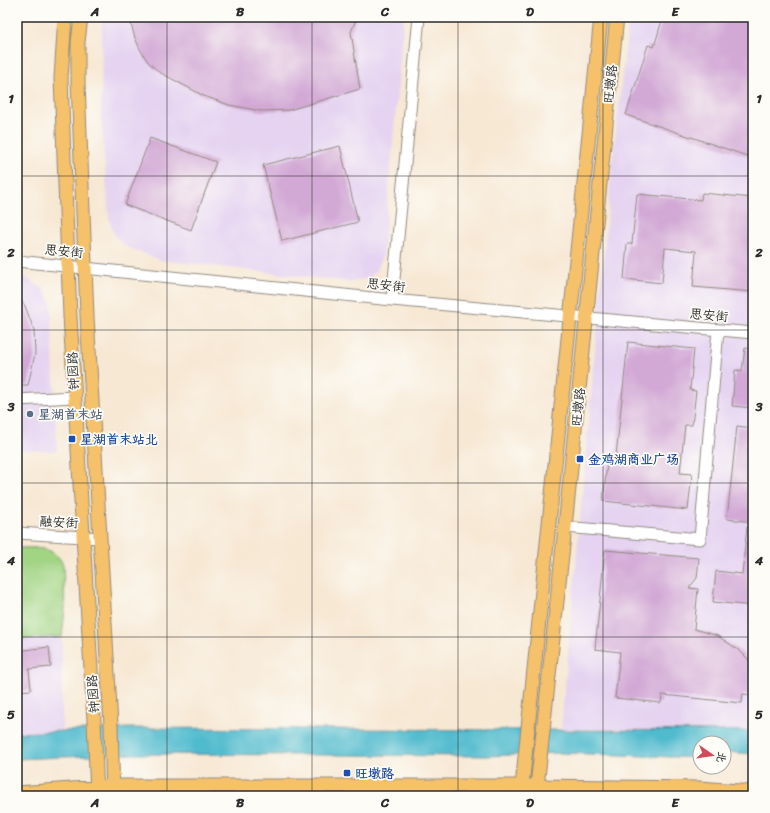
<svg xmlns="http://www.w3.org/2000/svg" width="770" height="813" font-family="Sriracha,'LXGW WenKai TC',sans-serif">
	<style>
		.built { fill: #e5d3f1 }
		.green { fill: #a1d483; stroke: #668057 }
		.water { fill: #51bbce; stroke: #3e737c }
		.building { fill: #d2a8d5 }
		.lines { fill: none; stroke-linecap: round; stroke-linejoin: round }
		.minor-casing { stroke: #918a80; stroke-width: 13 }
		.major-casing { stroke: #918a80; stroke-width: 15 }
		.minor { stroke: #fff; stroke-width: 11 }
		.major { stroke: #f5c16b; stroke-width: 13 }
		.grid { fill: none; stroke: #2b2b2b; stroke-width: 1; stroke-opacity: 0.55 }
		.service-dot { fill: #5c6f8a; stroke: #fdfcf7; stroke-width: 1.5 }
		.transit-dot { fill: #1a4fb4; stroke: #fdfcf7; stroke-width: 1.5 }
		.labels { text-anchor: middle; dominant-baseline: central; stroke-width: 3.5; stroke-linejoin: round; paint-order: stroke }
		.street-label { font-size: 13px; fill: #2b2b2b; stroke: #fdfcf7 }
		.service-label { font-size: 13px; font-weight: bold; fill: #4e5e75; stroke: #fdfcf7; text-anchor: start }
		.transit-label { font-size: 13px; font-weight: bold; fill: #164399; stroke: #fdfcf7; text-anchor: start }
		.neatline { fill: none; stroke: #2b2b2b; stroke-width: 1.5 }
		.grid-label { font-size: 13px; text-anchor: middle; font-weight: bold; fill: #2b2b2b }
	</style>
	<rect width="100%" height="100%" fill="#fdfcf7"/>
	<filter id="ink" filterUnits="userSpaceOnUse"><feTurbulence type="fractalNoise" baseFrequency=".025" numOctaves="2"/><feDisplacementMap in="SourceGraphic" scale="8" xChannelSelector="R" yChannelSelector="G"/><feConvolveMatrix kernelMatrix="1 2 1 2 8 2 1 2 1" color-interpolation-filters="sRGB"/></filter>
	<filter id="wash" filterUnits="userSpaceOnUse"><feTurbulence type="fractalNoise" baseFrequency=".012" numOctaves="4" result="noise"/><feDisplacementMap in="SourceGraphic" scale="16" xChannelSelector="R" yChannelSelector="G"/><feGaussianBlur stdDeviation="0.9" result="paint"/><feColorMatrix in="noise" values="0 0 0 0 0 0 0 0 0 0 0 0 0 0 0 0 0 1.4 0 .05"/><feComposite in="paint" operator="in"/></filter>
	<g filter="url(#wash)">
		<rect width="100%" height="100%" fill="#f7e8d4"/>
		<path class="built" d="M102,17h302l-21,238 -7,16 -7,7 -18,4 -191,-22 -33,-13 -12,-11 -6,-17 -8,-102z
			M629,17h124v714l-192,-2 51,-565z
			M17,274l9,4 16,10 6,7 3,8 6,148 -40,-1z
			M62,637v93l-45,3v-94z"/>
		<path class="green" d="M17,548c18,0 38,-3 46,17l2,43 -3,29 -45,2z"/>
		<path class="water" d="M131,728l622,3v23l-29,-2v-9h-24v15l-138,-5 -75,3 -353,-2 -117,5v-26z"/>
		<g id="blocks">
			<path class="building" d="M129,17h228l-6,15 9,57 -71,21 -28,1 -32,-6 -25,-9 -45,-24 -11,-10 -8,-13 -5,-11z
				M663,17h90v141l-127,-43 22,-70 6,2z
				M150,138l66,24 -25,68 -66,-25z
				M340,146l18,76 -76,19 -19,-76z
				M702,193l51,5v94l-60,-5 3,-36 -31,-3 -3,35 -38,-4 3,-35h5l5,-50 64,6z
				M17,294l8,12 9,24 1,24 -7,31h-11z
				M628,342l66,7 -4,41 6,1 -4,34h-7l-5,48 12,1 -4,36 -85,-9 4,-37 8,1z
				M745,348l8,1v59l-21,-2 3,-36 7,1z
				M737,426l16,2v94l-26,-3z
				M747,527l6,1v78l-40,-4 3,-31 26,3z
				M605,550l94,8 -2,20 -8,10 9,1 -4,40 24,7 22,15 8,8 5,7v29l-10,-1 -1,9 -80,-8 -1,8 -46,-5 5,-46 -25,-3z
				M49,647l2,20 -22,2 2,21 -14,1v-40z"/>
		</g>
	</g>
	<g filter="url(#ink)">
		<use href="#blocks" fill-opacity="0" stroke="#918a80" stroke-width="1"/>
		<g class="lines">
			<defs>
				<path id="minor" d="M17,261l375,39 361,33
					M392,300l27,-283
					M17,400l57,-3
					M565,527l135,12 18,-209
					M17,533l83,5"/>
				<path id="major" d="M65,17l-4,61 9,238 24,404 3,76
					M81,17l-3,25v40l9,234 24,409 2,71
					M17,793l96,-7h424l162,2 54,4
					M521,796l80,-779
					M536,796l29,-269 52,-510"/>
			</defs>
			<use href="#minor" class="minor-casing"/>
			<use href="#major" class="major-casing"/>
			<use href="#minor" class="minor"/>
			<use href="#major" class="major"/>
		</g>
	</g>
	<path class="grid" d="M167,17v779M312,17v779M458,17v779M603,17v779M17,176h736M17,330h736M17,483h736M17,637h736"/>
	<circle class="service-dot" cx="30" cy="414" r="4"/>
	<g class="transit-dot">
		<rect x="68" y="435" width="8" height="8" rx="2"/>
		<rect x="576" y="455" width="8" height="8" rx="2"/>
		<rect x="343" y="769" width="8" height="8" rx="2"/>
	</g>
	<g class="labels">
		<g class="street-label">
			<text transform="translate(610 84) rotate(-84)">旺墩路</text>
			<text transform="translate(64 251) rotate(5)">思安街</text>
			<text transform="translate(386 285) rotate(6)">思安街</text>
			<text transform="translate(709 315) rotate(5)">思安街</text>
			<text transform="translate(73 371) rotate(-93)">钟园路</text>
			<text transform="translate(578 407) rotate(-84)">旺墩路</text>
			<text transform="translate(59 522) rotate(3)">融安街</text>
			<text transform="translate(93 694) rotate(-94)">钟园路</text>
		</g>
		<g class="service-label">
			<text x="38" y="414">星湖首末站</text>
		</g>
		<g class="transit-label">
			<text x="80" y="439">星湖首末站北</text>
			<text x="588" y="459">金鸡湖商业广场</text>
			<text x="355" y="773">旺墩路</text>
		</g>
	</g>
	<rect width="770" height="813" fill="none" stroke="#fdfcf7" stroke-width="44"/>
	<g transform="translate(712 755) rotate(103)"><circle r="19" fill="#fdfcf7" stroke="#a9a8a5"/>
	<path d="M0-3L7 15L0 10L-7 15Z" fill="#d1495b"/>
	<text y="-6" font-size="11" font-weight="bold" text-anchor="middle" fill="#2b2b2b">北</text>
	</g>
	<rect x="22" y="22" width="726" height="769" class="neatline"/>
	<g class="grid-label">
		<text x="95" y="16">A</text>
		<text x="240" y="16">B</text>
		<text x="385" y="16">C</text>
		<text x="530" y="16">D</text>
		<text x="675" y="16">E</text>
		<text x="11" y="103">1</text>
		<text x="759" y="103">1</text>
		<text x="11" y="257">2</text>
		<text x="759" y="257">2</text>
		<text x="11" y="411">3</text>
		<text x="759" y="411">3</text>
		<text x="11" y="565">4</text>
		<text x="759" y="565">4</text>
		<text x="11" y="719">5</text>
		<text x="759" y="719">5</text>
		<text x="95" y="807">A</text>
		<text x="240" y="807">B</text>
		<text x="385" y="807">C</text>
		<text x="530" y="807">D</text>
		<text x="675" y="807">E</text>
	</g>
</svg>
